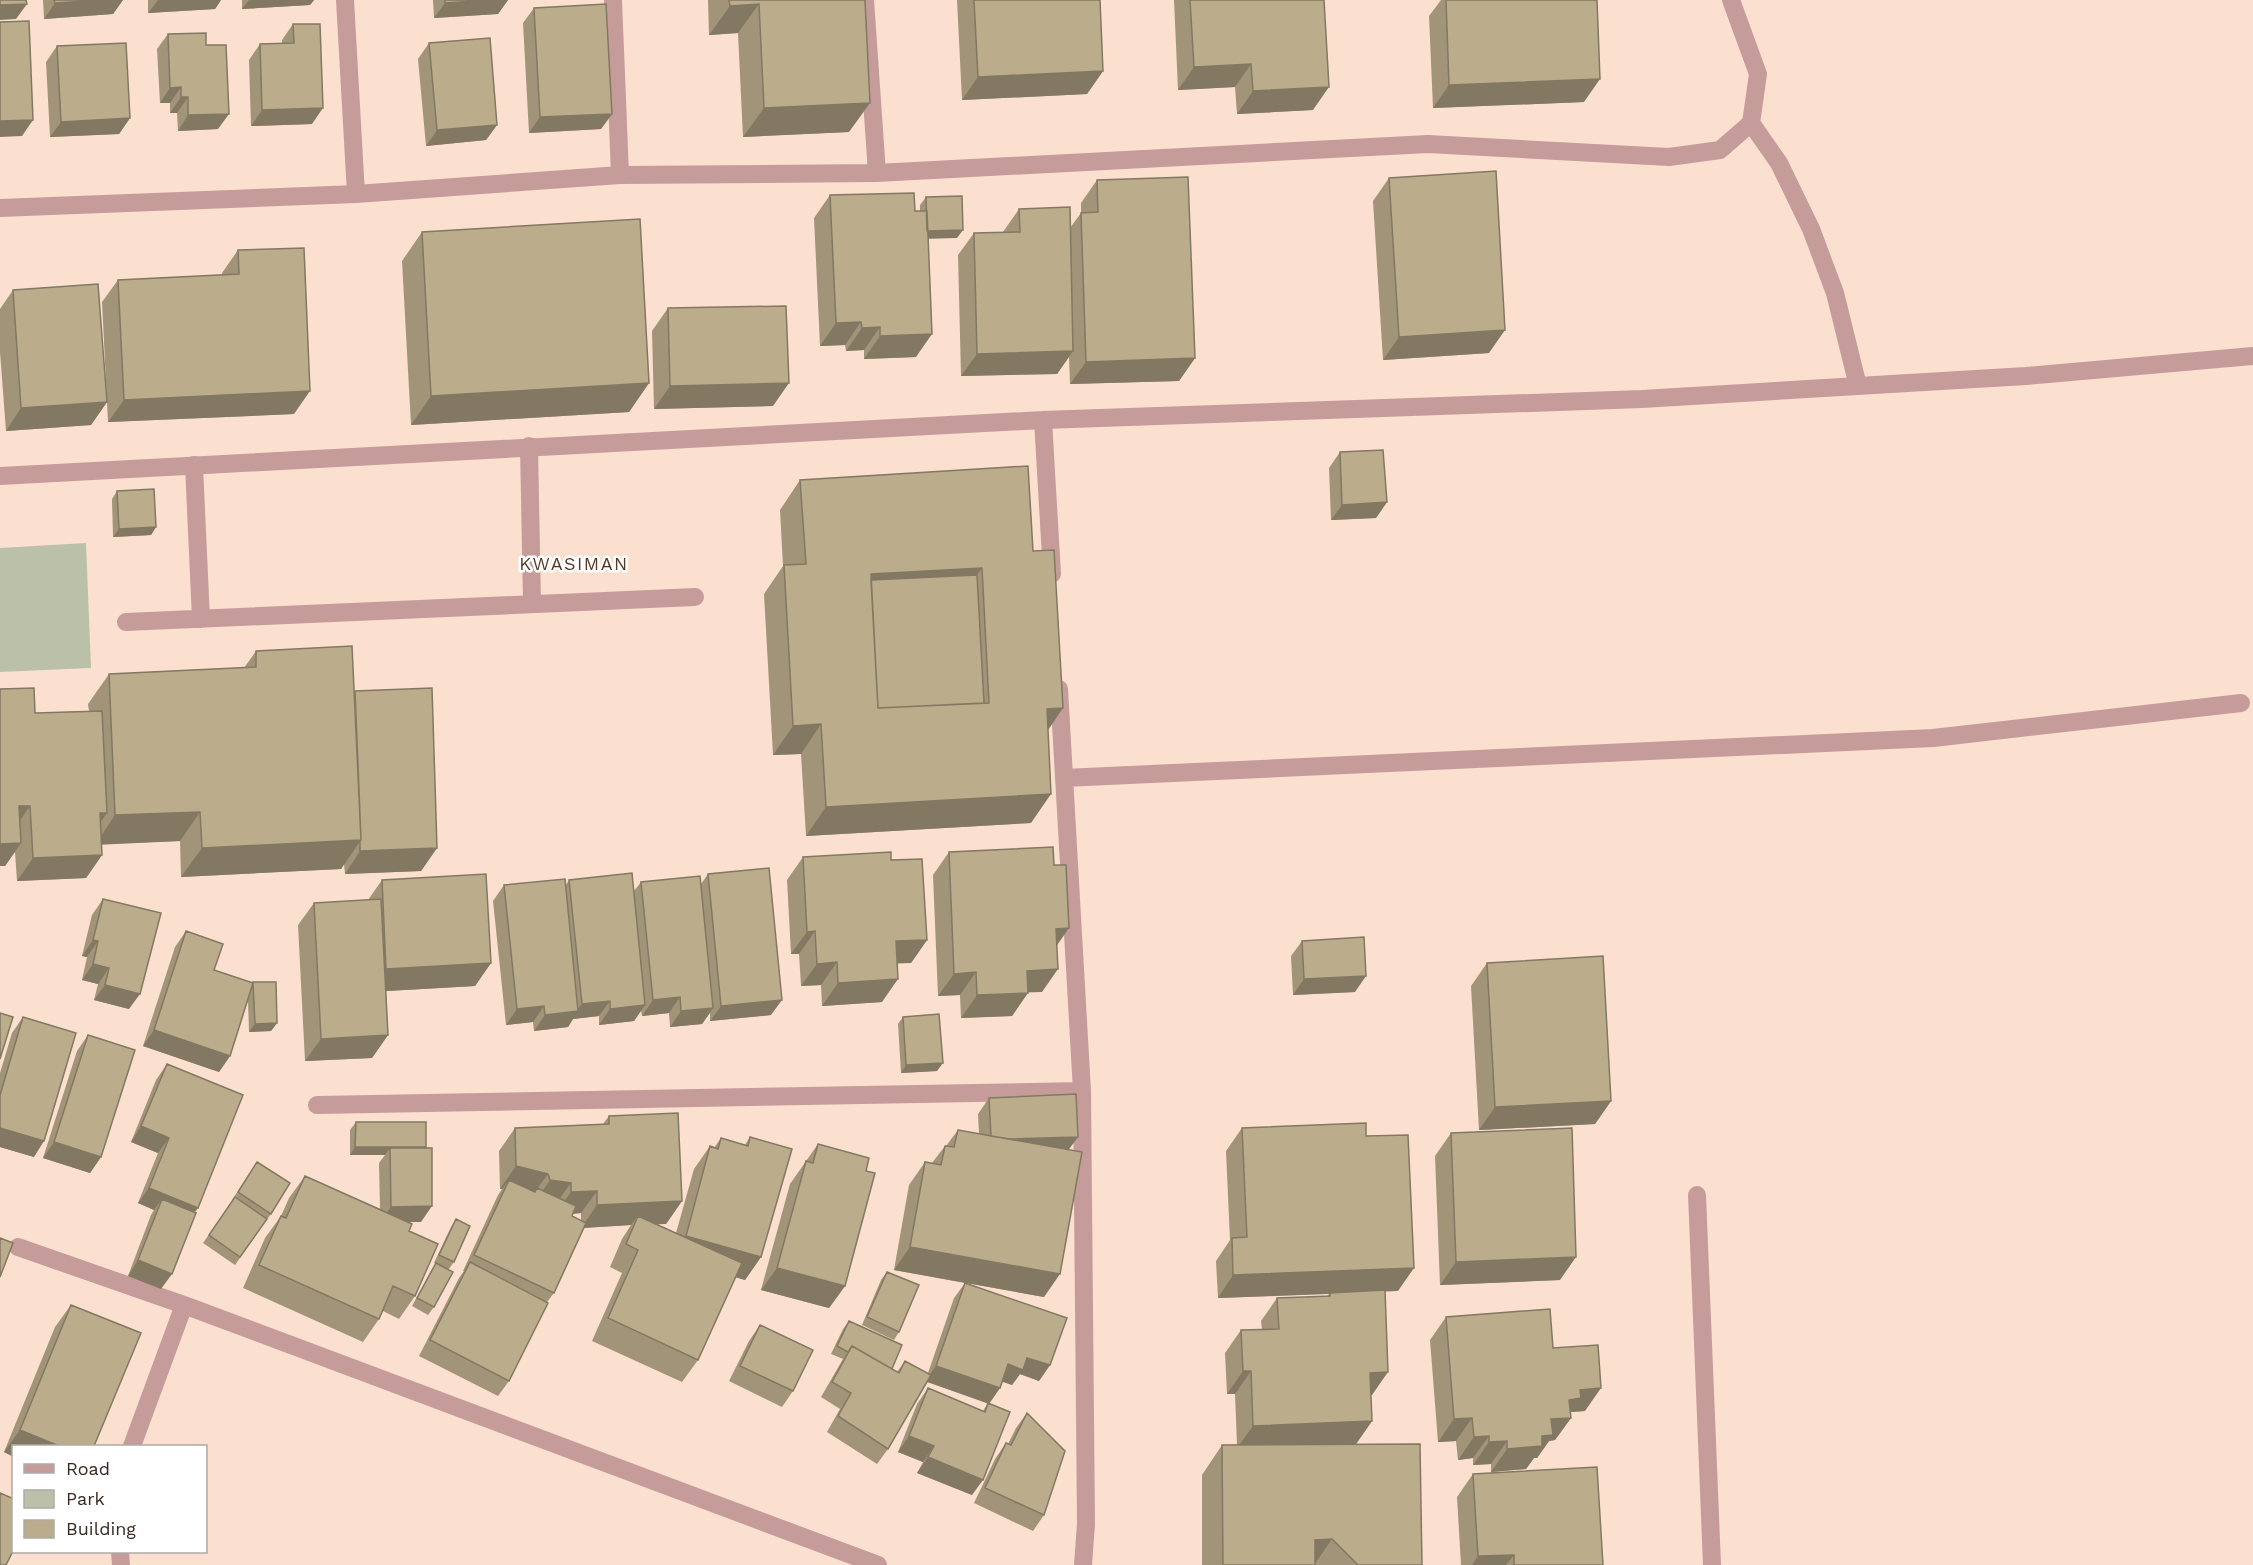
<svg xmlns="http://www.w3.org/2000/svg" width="2253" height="1565" font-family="'Work Sans',sans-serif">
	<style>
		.green { fill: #bbc1a8 }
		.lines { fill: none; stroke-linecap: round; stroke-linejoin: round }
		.lane { stroke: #c69c9b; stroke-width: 18 }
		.street { stroke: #c69c9b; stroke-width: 18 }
		.wall { fill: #a19478; fill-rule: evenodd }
		.shaded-wall { fill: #837862 }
		.building { fill: #bbac8c; stroke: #837862; stroke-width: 1.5; fill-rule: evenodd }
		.labels { text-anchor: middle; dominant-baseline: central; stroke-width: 5; stroke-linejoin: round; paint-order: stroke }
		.neighbourhood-label { font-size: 18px; letter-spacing: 1.5px; fill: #543928; stroke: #fff }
	</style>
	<rect width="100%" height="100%" fill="#fbe0cf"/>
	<path class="green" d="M86,543l5,125 -91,4v-124z"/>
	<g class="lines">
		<path class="lane" d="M529,446l3,158
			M194,465l7,154
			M126,622l569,-25"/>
		<path class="street" d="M345,0l11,194
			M613,0l7,175
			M865,0l12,173
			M1751,123l28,40 32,66 24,64 23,93
			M0,208l356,-14 264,-19 257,-2 551,-29 241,13 51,-7 31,-27 7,-49 -27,-74
			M1043,420l9,154
			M0,476l1043,-56 599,-21 384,-23 227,-20
			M1059,689l23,402 4,433 -3,41
			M1064,778l869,-40 308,-35
			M317,1105l765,-14
			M1697,1195l15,370
			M18,1247l166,58 694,260
			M132,1446l52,-141
			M120,1552l1,13"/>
	</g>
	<path class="wall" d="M43,0h80l-10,14 -69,5z
		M148,0h73l-6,9 -67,4z
		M242,0h72l-4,5 -68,4z
		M433,0h75l-10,14 -64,4z
		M708,0h157l-16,132 -106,5 -5,-104 -29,2z
		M957,0h143l3,71 -16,23 -125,6z
		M1174,0h150l-11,110 -76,4 -2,-27 -57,3z
		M1441,0h156l-13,102 -151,6 -4,-92z
		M534,8l78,106 -11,15 -72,4 -6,-110z
		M293,24l19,100 -61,2 -2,-66 11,-16h22v-4z
		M168,34l38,11 12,84 -40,2 -1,-18h-7v-10h-10l-3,-54z
		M429,43l68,82 -11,15 -60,6 -8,-87z
		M57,46l73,72 -11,16 -69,3 -4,-75z
		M1389,178l100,175 -106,7 -10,-159z
		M1097,180l98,178 -16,23 -109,3 -1,-27 -12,17 -96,2 -3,-121 16,-22 29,-1 16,-23 51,19 11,-15v-10z
		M830,195l85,16h5v-6l6,-8 31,41h-29l-12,119 -52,2v-9l-18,1 -1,-6 -25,1 -6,-128z
		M422,232l227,151 -20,29 -218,13 -9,-164z
		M238,250l56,164 -186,8 -6,-120 16,-22 104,-5v-2z
		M13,290l94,112 -16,23 -85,6 -6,-79v-43z
		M668,308l105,98 -119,3 -2,-78z
		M1340,452l47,50 -11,16 -45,2 -2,-52z
		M800,480l233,71 30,157 -15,22 -17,93 -225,13 -5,-82 -28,1 -9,-161 19,-28 -3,-56z
		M117,491l39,36 -5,8 -38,2 -1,-38z
		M256,651l98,41 1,-1 82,157 -16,23 -76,3 -1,-10 -3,5 -160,8 -1,-36 -79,3 1,11 -16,23 -69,3 -2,-29 -10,14h-5v-177l35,24 54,-2 -1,-7 21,-30 135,-6z
		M949,852l108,94 -15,46h-14l-16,24 -51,2 -1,-23 -22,1 -5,-121z
		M803,857l88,3 36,80 -16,23h-14l-15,39 -60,4 -1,-21 -20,1 -2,-32h-8l-4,-74z
		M708,874l63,141 -61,6v-8l-8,11 -32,3 -1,-14 -27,3 -1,-5 -7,10 -35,4v-9l-26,3 -5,8 -34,4 -1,-9 -27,3 -13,-124 11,-16h62l3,-5 65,11 7,-9 60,2z
		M382,880l109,83 -16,23 -89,5 2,44 -16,23 -67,3 -7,-136 16,-22 54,-3z
		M103,899l26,110 -35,-9 4,-16 -16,-4 5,-23 -5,-1 10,-41z
		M186,931l28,39 39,13 24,40 -6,8 -22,1 -1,-32 -18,56 -11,16 -76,-26 32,-99z
		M1302,941l53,51 -62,3 -2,-39z
		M1487,963l124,138 -16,23 -116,6 -8,-144z
		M23,1017l11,140 -34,-10v-74l12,-40z
		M903,1017l34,54 -36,2 -3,-49z
		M88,1035l13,122 -11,16 -47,-15 34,-107z
		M167,1064l27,148 -33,77 -33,-13 23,-61 3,-5 -16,-7 20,-50 -27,-11 25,-62z
		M989,1098l80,52 -25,147 -78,-14 84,82 -11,16 -19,-7 -8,11 -10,-4 -2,7 -11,15 -17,92 -55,-22 6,-11 -25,-10 19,-48 11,-16 55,23 5,-8 -61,-21 -39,67 -11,15 -50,-32 13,-23 -19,-12 22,-38 -12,-5 12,-25 6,-8 43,48 5,3 8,-11 23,12 26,-75 11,-15 -71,-13 15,-85 16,-23 7,1 13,-17h1l12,-16 21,4 -1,-20z
		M609,1116l73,85 -16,23h-9l19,9 18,-64 16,-23 4,2 7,-10 24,7 5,-8 11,120 -16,23 -10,-3 -37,83 -16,22 -90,-41 30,-68 -12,-6 12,-28 9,-14 -47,3 -30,65 -7,9 -38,79 -11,15 -79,-40 40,-78 5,-7h-1l35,-76 4,-6h-2l-1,-38 16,-23 88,-4zM581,1213v8l-9,-5 1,-2z
		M356,1122l70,25 -5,75h-13l7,74 -16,23 -16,-8 -4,8 -16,23 -120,-54 22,-50 16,-22 8,-18 16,-22 75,33 -1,-46 6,-8h-35v-25z
		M1242,1128l124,8 32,155h-13l-13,104h-1l1,26 -16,23h-23l89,121h-220v-90l20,-30h15l-2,-51h-8l-2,-41 16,-23h21l-1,-9 16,-23 50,-2 2,-2 -111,4 -2,-37 14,-21 -4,-89z
		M1451,1133l109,147 -120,5 -5,-129z
		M818,1144l48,27 -21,115 -16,22 -68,-18 29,-106z
		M257,1162l14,52 -36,51 -32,-22 30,-43h-1z
		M456,1219l-2,43 -6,8 -14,37 -6,8 -16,-9 19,-35 5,-7 -2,-1 17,-36z
		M887,1272l12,60 -5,8 -32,-15 19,-45z
		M71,1305l-57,141v11l-10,-5 51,-125z
		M1446,1317l107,31 32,63 -14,1v6l-16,22 -6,1 -12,17h-3l-8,11 -35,3v-8l-18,1v-7l-15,2 -2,-19 -18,1 -8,-102z
		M760,1325l33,66 -11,16 -53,-26 20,-40z
		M1027,1413l17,102 -11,16 -59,-28 21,-44 11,-16 2,1 8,-16z
		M1473,1474l130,91h-142l-4,-68z"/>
	<path class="shaded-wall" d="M104,0h19l-10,14 -69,5 11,-16z
		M158,0h63l-6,9 -67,4z
		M249,0h65l-4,5 -68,4z
		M489,0h19l-10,14 -64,4 11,-15z
		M27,4l-11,15 -16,1v-15z
		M759,4l-21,29 -29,2 21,-29z
		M1251,64l-16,23 -57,3 16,-23z
		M1103,71l-16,23 -125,6 16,-23z
		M1600,79l-16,23 -151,6 16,-23z
		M181,87l-11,16h-10l10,-15z
		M1329,87l-16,23 -76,4 16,-23z
		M181,97h7l-11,16h-7z
		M870,103l-21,29 -106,5 21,-29z
		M323,108l-11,16 -61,2 11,-16z
		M229,114l-11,15 -40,2 10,-16z
		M612,114l-11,15 -72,4 11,-16z
		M130,118l-11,16 -69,3 11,-15z
		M33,120l-11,16 -22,1v-16z
		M497,125l-11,15 -60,6 11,-16z
		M963,230l-6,8 -36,1 6,-8z
		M861,322l-16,23 -25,1 16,-23z
		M880,327l-16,23 -18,1 16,-23z
		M1505,330l-16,23 -106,7 16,-23z
		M932,334l-16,23 -52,2 16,-23z
		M1073,351l-16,23 -96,2 16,-22z
		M1195,358l-16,23 -109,3 16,-22z
		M649,383l-20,29 -218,13 20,-29z
		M789,383l-16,23 -119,3 16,-23z
		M310,391l-16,23 -186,8 16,-22z
		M107,402l-16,23 -85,6 15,-23z
		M1387,502l-11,16 -45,2 11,-15z
		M156,527l-5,8 -38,2 6,-8z
		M982,568l-21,29 -94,5 4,-28z
		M1063,708l-20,29 4,-28z
		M821,724l-20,30 -28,1 20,-29z
		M1051,794l-20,29 -225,13 20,-29z
		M19,806h11l-16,23z
		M200,812l-20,29 -85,4 20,-30z
		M100,813h7l-16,22z
		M361,840l-20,29 -160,8 21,-29z
		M21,843l-16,23h-5v-22z
		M437,848l-16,23 -76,3 15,-23z
		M102,855l-16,23 -69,3 16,-23z
		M1069,928l-16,23 3,-22z
		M815,931l-16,23h-8l16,-22z
		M93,940l5,1 -11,16 -5,-1z
		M927,940l-16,23 -31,1 16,-23z
		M837,962l-16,23 -20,1 16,-22z
		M491,963l-16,23 -105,6 16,-23z
		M93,964l16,4 -11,16 -16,-4z
		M1058,969l-16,23 -31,1 16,-22z
		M976,972l-16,23 -22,1 16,-22z
		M1366,976l-11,16 -62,3 11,-16z
		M898,979l-16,23 -60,4 16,-23z
		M105,985l35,9 -11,15 -35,-9z
		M1028,993l-16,23 -51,2 16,-23z
		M680,997l-11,16 -27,3 11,-16z
		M782,1000l-11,15 -61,6 11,-15z
		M610,1001l-11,15 -26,3 -5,8 -34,4 11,-16 31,-4 6,-7z
		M645,1005l-11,16 -35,4 11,-16z
		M544,1006l-11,16 -27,3 11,-16z
		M713,1008l-11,16 -32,3 11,-16z
		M277,1023l-6,8 -22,1 6,-8z
		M154,1030l76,26 -11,16 -76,-26z
		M388,1035l-16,23 -67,3 16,-22z
		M943,1063l-6,8 -36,2 5,-8z
		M1611,1101l-16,23 -116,6 16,-23z
		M141,1126l28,12 -11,15 -27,-11z
		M0,1128l44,13 -10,16 -34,-10z
		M1078,1137l-11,15 -76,-12z
		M54,1142l47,15 -11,16 -47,-15z
		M355,1147h71l-6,8 -30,-7 -5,7h-35z
		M516,1166l32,8 -16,22 5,-8 -6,8 -22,-16 -7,9h-2z
		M550,1180l21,3 -16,22 -21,-2z
		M149,1188l49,20 -11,15 -25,-24 -8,11 -16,-7z
		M597,1191l-16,22 -26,2 16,-23z
		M682,1201l-16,23 -32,1 4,-9 -7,9 -50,3 16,-23z
		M432,1206l-11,16h-41l11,-15z
		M686,1236l75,21 -16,23 -75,-22z
		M910,1247l150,27 -16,23 -150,-27z
		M1576,1257l-16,23 -120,5 16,-23z
		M138,1260l34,14 -11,15 -33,-13z
		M777,1268l68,18 -16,22 -68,-18z
		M1414,1268l-16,23 -180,7 15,-23z
		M1027,1358l23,7 -11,16 -19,-7 -8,11 -15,-5 11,-16z
		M936,1366l64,22 -11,16 -64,-23z
		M1243,1371h8l-16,23h-8z
		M1388,1372l-16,23h-18l16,-22z
		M1601,1388l-16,23 -14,1 -4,6h4l-16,22 -6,1 -12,17h-3l-8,11 -35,3 16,-23 44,-30 29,-29z
		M1472,1418l-16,23 -18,1 16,-23z
		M1372,1421l-16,23 -119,4 16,-22z
		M20,1430l39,16h-45v11l-10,-5z
		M909,1436l25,10 -11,16 -25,-10z
		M1489,1436l-16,22 -15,2 16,-23z
		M1507,1441l-16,23 -18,1 16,-23z
		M928,1457l55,23 -11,15 -55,-22z
		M1332,1539l-18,26 1,-25z
		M1514,1555l-8,10h-34l6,-9z"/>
	<path class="building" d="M0,0h26l1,4 -27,1z
		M54,0h50l-49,3z
		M445,0h44l-44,3z
		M729,0h136l5,103 -106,5 -5,-104 -29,2z
		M974,0h126l3,71 -125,6z
		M1190,0h134l5,87 -76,4 -2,-27 -57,3z
		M1446,0h151l3,79 -151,6z
		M606,4l6,110 -72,3 -6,-109z
		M29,21l4,99 -33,1v-99z
		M293,24h27l3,84 -61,2 -2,-66 34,-1z
		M206,33v12h20l3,69 -41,1v-18h-7v-10l-11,1 -2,-54z
		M490,38l7,87 -60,5 -8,-87z
		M126,43l4,75 -69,4 -4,-76z
		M1496,171l9,159 -106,7 -10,-159z
		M1188,177l7,181 -109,4 -5,-149 17,-1 -1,-32z
		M914,193l1,18h12l5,123 -52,2v-9l-18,1 -1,-6 -25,1 -6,-128z
		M962,196l1,34 -36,1 -1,-34z
		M1070,207l3,144 -96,3 -3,-121 46,-1 -1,-23z
		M640,219l9,164 -218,13 -9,-164z
		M304,248l6,143 -186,9 -6,-120 121,-6 -1,-24z
		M98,284l9,118 -86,6 -8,-118z
		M786,306l3,77 -119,3 -2,-78z
		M1383,450l4,52 -45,3 -2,-53z
		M1028,466l5,85 21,-1 9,158 -16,1 4,85 -225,13 -5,-83 -28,2 -9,-161 22,-1 -6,-84zM982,568l7,135 -111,5 -7,-134z
		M154,489l2,38 -37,2 -2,-38z
		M977,575l7,128 -106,5 -7,-128z
		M352,646l9,194 -159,8 -2,-36 -85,3 -6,-141 147,-7v-16z
		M34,688l1,25 67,-2 5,102h-7l2,42 -69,3 -3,-52h-11l2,37 -21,1v-155z
		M432,688l5,160 -77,3v-10l1,-1 -6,-149z
		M1053,847l1,18h12l3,63 -13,1 2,40 -31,2 1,22 -51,2 -1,-23 -22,2 -5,-122z
		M891,852v8l31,-1 5,81 -31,1 2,38 -60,4 -1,-21 -20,2 -2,-33 -8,1 -4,-75z
		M769,868l13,132 -61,6 -13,-132z
		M632,873l13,132 -35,4v-8l-28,3 -13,-124z
		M486,874l5,89 -105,6 -4,-89z
		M700,876l13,132 -32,3 -1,-14 -27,3 -12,-118z
		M565,879l13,132 -33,4 -1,-9 -27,3 -13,-124z
		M103,899l58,14 -21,81 -35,-9 4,-17 -16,-4 5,-23 -5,-1z
		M381,899l7,136 -67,4 -7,-136z
		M186,931l37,13 -9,26 39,13 -23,73 -76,-26z
		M1364,937l2,39 -62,3 -2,-38z
		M1603,956l8,145 -116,6 -8,-144z
		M253,982h23l1,41 -22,1z
		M0,1013l13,4 -13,42z
		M939,1014l4,49 -37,2 -3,-48z
		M23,1017l53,16 -32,108 -44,-13v-33z
		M88,1035l47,15 -34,107 -47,-15z
		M167,1064l76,31 -45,113 -49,-20 20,-50 -28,-12z
		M1076,1094l2,43 -68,2 -19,-3 -2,-38z
		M678,1113l4,88 -85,4v-14l-26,1v-9l-21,-3 -2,-6 -32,-8 -1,-38 94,-4v-8z
		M356,1122h70v25h-71z
		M1366,1123v13l42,-1 6,133 -181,7 -1,-37 15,-1 -5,-109z
		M1572,1128l4,129 -120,5 -5,-129z
		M958,1130l124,22 -22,122 -150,-27 15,-85 16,3 4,-19 9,1z
		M750,1137l42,12 -31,108 -75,-21 24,-90 8,3 3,-11 27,8z
		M818,1144l51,14 -3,13 9,2 -30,113 -68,-18 29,-107 7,2z
		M390,1148h42v58l-41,1z
		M257,1162l33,21 -19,31 -33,-22z
		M305,1176l107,48 -3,7 29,13 -23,52 -22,-10 -14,33 -120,-54 22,-49 5,2z
		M509,1180l26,12 2,-4 39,18 -4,10 14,7 -32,70 -80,-38z
		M235,1197l32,22 -27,38 -31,-22z
		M162,1199l34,14 -24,61 -34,-14z
		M638,1216l104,47 -44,97 -90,-42 30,-68 -12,-6z
		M456,1219l14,7 -16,36 -15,-7z
		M0,1238l13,5 -13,34z
		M470,1262l78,41 -39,78 -79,-41z
		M436,1263l17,9 -19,35 -17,-9z
		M887,1272l32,13 -20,47 -32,-15z
		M965,1283l102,35 -17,47 -23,-7 -4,12 -15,-6 -8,24 -64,-22z
		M1385,1290l3,82 -18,1 2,48 -119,5 -2,-55h-8l-2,-41 38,-1 -2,-31 53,-2v-3z
		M71,1305l70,28 -47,113h-35l-39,-16z
		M1550,1309l3,39 45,-3 3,43 -21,2 1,8 -12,2 2,18 -20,1 2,16 -11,1v10l-35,3v-8l-18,1v-6l-15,1 -2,-19 -18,1 -8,-102z
		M849,1321l53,24 -10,24 -40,-23 -4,6 -11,-6z
		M760,1325l53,25 -20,41 -53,-25z
		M852,1346l47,27 6,-12 26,14 -43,74 -50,-33 13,-23 -19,-11z
		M928,1388l57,24 3,-9 22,9 -27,68 -55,-23 6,-11 -25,-10z
		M1027,1413l38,38 -21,64 -59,-27 21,-45 5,2z
		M1420,1444l2,121h-64l-26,-26 -17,1v25h-92l-1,-120z
		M1597,1467l6,98h-89v-10l-36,1 -5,-82z
		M0,1493l14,6v50l-8,16h-6z"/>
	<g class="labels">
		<g class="neighbourhood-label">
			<text x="574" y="563">KWASIMAN</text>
		</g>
	</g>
	<rect x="12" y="1445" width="195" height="108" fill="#ffffff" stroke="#afa9a6" stroke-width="1.5"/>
	<rect x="24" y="1464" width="30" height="9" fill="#c69c9b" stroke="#afa9a6" stroke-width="1.5"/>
	<text x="66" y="1475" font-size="18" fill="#362921">Road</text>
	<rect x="24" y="1490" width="30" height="18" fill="#bbc1a8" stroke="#afa9a6" stroke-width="1.5"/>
	<text x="66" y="1505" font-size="18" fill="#362921">Park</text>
	<rect x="24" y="1520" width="30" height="18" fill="#bbac8c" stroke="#afa9a6" stroke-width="1.5"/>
	<text x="66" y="1535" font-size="18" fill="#362921">Building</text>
</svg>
